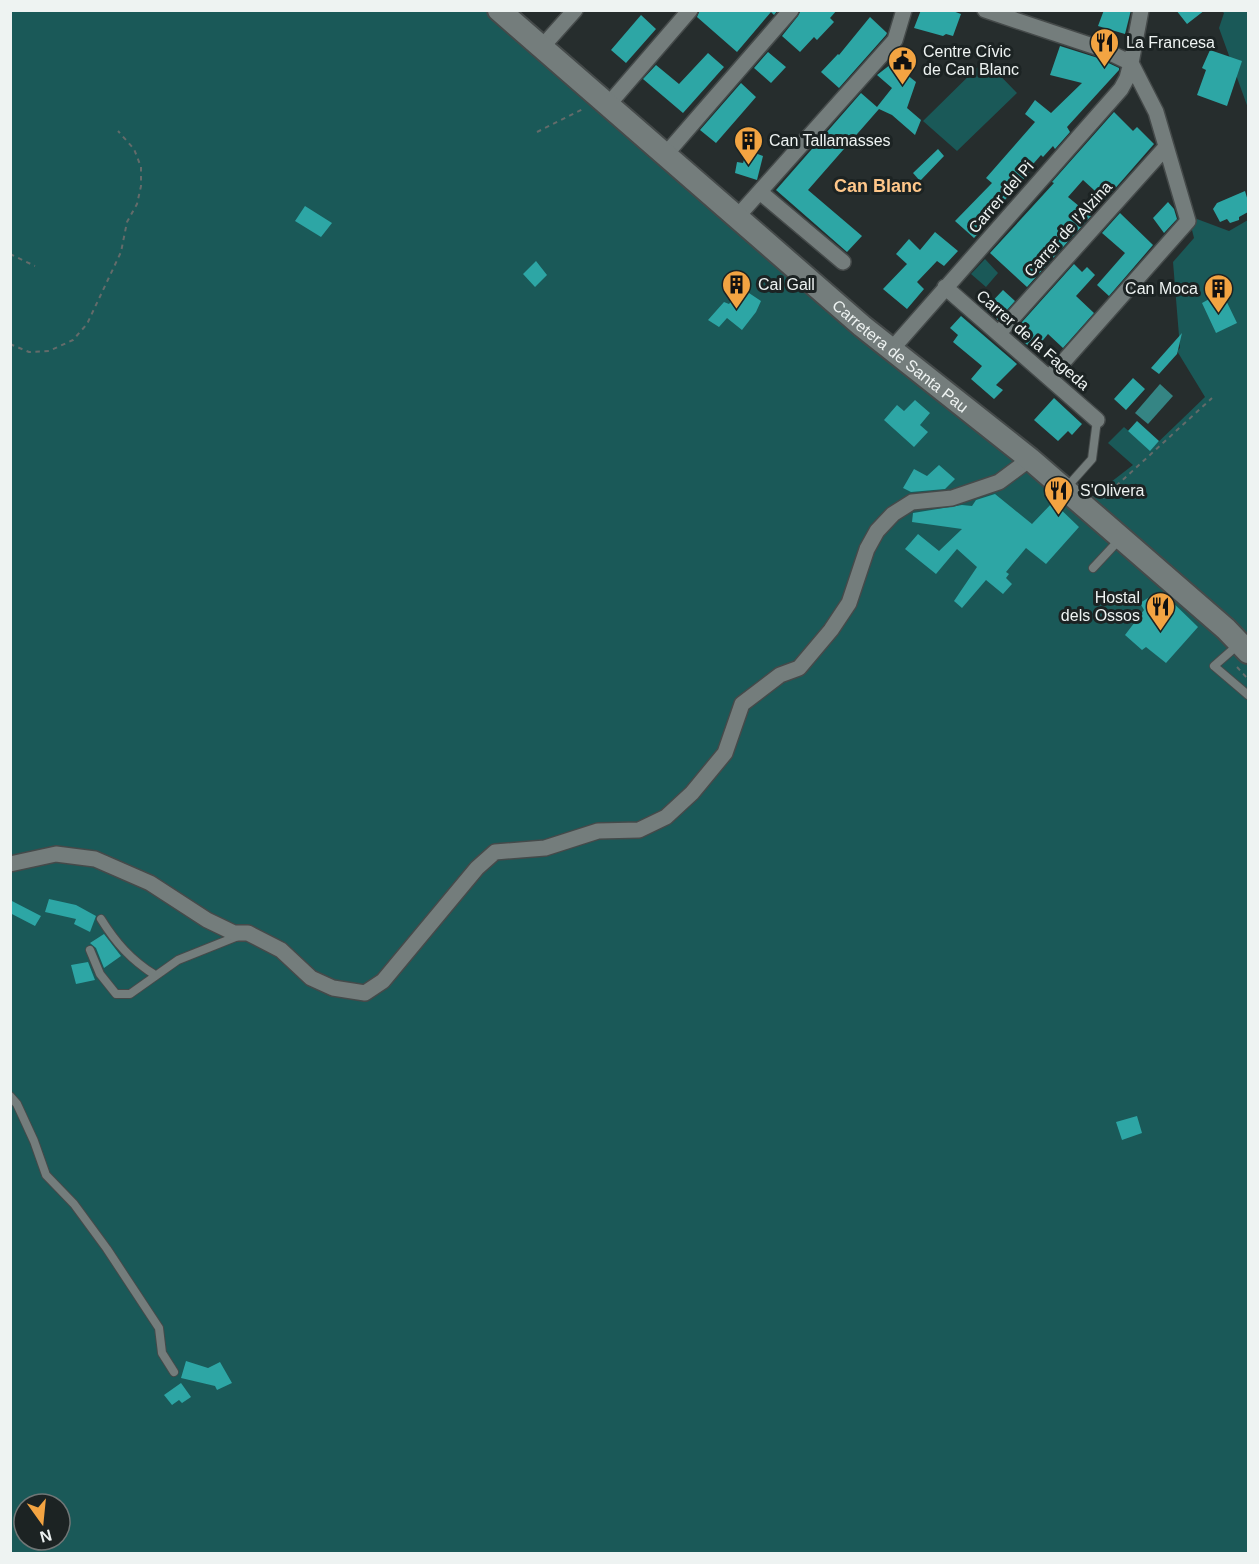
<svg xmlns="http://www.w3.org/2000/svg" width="1259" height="1564" font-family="Helvetica,sans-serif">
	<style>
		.green { fill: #1a5958; fill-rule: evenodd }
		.water { fill: #358584 }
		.building { fill: #2da6a5 }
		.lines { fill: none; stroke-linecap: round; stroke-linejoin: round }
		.service-casing { stroke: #454a4a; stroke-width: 10 }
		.minor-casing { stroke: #454a4a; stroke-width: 18 }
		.secondary-casing { stroke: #454a4a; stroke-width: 26 }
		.path { stroke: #646b6a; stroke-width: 2; stroke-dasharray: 4.5 4.5; stroke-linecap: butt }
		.service { stroke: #747d7c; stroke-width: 8 }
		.minor { stroke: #747d7c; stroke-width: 15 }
		.secondary { stroke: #747d7c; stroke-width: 22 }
		.labels { text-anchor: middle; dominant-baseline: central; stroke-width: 6; stroke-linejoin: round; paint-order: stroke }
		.poi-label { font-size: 16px; fill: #eef3f2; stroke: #1c2323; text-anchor: start }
		.street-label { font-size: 16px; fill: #eef3f2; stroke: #1c2323 }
		.neighbourhood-label { font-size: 18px; font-weight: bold; fill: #ffc78a; stroke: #1c2323 }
	</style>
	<rect width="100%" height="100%" fill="#262d2d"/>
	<path class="green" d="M10,11h489l577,498 57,-44 -25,-22 16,-16 26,23 55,-53 -28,-46 3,-3 -7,-86 21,-24 -3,-12 6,-7 32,12 19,-11v1333h-1237zM24,1504h36v36h-36z
		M1222,11h26v97l-29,-80 5,-15z
		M985,60l32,33 -60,58 -34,-30z
		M985,259l13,14 -12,14 -15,-13z"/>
	<path class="water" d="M1160,384l13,12 -25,28 -13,-11z"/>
	<path class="building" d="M700,10h78l-4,5 -3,-3 -34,40 -40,-35z
		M801,10h36l-7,8 4,4 -17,18 -3,-3 -14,15 -18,-16 16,-20z
		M921,10h29l11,4 -8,22 -7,-2 -3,2 -29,-8z
		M1104,10h27l-6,24 -27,-8z
		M1176,10h29l-18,14z
		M641,15l15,14 -30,34 -15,-13z
		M870,17l17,16 -1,2 -47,53 -18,-16 17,-18 1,1z
		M1060,46l38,12 21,10v2l-52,57 3,5 -15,17 -2,-3 -10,11 -2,-2 -14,16 2,2 -34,38 2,2 -23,25 -19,-17 37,-38 -6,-5 49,-56 -10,-8 10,-14 16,13 31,-30 -32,-8z
		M1210,50l32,11 -15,45 -30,-11 9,-25 -4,-2z
		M768,52l18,15 -15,16 -17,-15z
		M913,52l-7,22 10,8 -9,26 14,12 -6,15 -23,-20 -13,-6 -71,81 54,46 -15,16 -71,-62 85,-97 16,14 15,-19 -15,-13 18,-14z
		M708,53l16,14 -41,46 -40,-34 13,-14 23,19z
		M741,83l15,14 -40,46 -16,-13z
		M1114,112l19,19 4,-4 17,17 -49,56 -22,-20 -15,17 23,19 -64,71 -37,-34 64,-70 -2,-1z
		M938,149l6,7 -24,25 -7,-8z
		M747,150l16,6 -6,24 -22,-7 2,-11 6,1z
		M1245,191l3,10v11l-9,5v3l-9,3 -3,-4 -7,3 -7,-13 4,-6z
		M1168,202l6,7 3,10 -13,14 -11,-15z
		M305,206l27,17 -11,14 -26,-16z
		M1120,213l33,32 -44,51 -12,-11 28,-32 -23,-20z
		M935,232l23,19 -14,15 -7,-5 -20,21 7,7 -17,20 -24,-20 24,-25 -11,-10 13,-15 11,11z
		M536,261l11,14 -12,12 -12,-13z
		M1074,264l8,8 5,-5 8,8 -19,21 18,17 -31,35 -15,-14 -14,17 -21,-19z
		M1003,290l12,11 -17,19 -13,-11z
		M746,291l15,10 -5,11 -14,18 -15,-12 -8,9 -11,-7 16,-18 5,2 5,-6 5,2z
		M1222,292l15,31 -21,10 -14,-30z
		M961,316l56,48 -21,21 7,5 -9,9 -23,-20 11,-13 -29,-24 5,-7 -8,-7z
		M1182,333l-5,21 -18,20 -8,-6z
		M1133,378l12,11 -19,21 -12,-11z
		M1054,398l28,26 -10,11 -4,-4 -10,10 -24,-21z
		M915,400l15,13 -10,12 8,7 -14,15 -30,-27 13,-15 7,6z
		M1137,421l22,20 -9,10 -22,-20z
		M939,465l16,14 -10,10 -34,3 -8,-4 11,-19 13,7z
		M995,494l37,30 21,-22 26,25 -33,37 -20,-16 -20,24 3,2 -3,4 6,6 -9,10 -17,-14 -24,28 -8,-7 23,-34 -20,-18 -21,25 -31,-25 13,-15 21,17 23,-22 -50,-7 1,-9 49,-8 10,1 4,-6z
		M1156,593l3,2h6l33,32 -32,36 -20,-16 -4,3 -17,-15 19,-25 -4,-7z
		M49,899l27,6 20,11 -6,16 -16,-8 2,-5 -31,-7z
		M10,900l31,16 -6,10 -25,-13z
		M104,934l17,22 -17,12 -8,-20 -6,-5z
		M88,962l7,18 -19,4 -5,-19z
		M1137,1116l5,17 -20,7 -6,-18z
		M186,1361l22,7 12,-6 12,21 -15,7 -2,-4 -34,-8z
		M181,1383l10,14 -9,6 -3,-3 -7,5 -8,-10z"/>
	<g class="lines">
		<defs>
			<path id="service" d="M1067,487l25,-28 5,-39
				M1093,568l27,-29
				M1239,644l-25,22 34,29
				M101,919c15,24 30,41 54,56
				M90,950l10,24 16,20h14l48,-34 60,-24
				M10,1096l7,8 17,37 12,34 28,29 33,45 52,79 3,25 12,19"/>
			<path id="minor" d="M542,47l33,-37
				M608,105l82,-95
				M666,154l125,-144
				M760,192l83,70
				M738,216l157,-176 9,-30
				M945,287l152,133
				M999,333l166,-185
				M891,350l230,-261 6,-11 4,-15 -29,-14 -117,-39
				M1049,378l139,-157 -32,-109 -25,-49 10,-53
				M10,864l46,-10 39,5 55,24 57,37 27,13h14l33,17 30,28 22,10 32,5 18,-12 94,-113 18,-16 50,-4 53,-17 41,-1 27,-13 26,-24 33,-40 17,-49 38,-29 19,-7 32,-38 18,-27 18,-54 10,-18 16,-17 19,-12 40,-4 47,-16 31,-23"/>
			<g id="secondary">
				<path id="s1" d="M499,10l363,316 168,133 60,52 136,118 22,23"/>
			</g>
		</defs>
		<use href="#service" class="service-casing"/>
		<use href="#minor" class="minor-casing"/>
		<use href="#secondary" class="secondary-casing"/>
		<path class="path" d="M537,132l48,-24
			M10,254l25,12
			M10,344l19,8 20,-1 24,-11 14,-16 34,-72 6,-30 10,-18 4,-18v-19l-7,-18 -16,-18
			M1103,498l109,-100
			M1237,667l11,12"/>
		<use href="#service" class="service"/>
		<use href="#minor" class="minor"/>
		<use href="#secondary" class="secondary"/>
	</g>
	<defs>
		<symbol id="restaurant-pin" viewBox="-11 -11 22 30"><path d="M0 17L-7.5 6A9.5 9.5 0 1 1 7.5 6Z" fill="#f3a442" stroke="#1c2323"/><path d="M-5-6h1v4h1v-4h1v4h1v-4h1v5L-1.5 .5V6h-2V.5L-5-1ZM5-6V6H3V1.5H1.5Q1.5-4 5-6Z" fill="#111"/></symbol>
		<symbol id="civic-pin" viewBox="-11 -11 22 30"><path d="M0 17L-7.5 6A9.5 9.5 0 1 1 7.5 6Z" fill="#f3a442" stroke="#1c2323"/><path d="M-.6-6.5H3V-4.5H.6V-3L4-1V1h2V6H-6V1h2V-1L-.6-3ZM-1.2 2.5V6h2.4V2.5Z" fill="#111"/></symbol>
		<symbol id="building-pin" viewBox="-11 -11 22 30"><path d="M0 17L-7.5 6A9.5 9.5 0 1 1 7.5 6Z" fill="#f3a442" stroke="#1c2323"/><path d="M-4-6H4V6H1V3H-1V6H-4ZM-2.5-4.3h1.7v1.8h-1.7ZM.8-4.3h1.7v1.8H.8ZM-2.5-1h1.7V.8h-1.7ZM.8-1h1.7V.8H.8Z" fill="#111"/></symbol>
	</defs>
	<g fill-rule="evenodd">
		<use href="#restaurant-pin" x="1088" y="26" width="33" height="45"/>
		<use href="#civic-pin" x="886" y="44" width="33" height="45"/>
		<use href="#building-pin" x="732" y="124" width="33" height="45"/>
		<use href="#building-pin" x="720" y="268" width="33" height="45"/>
		<use href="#building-pin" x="1202" y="272" width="33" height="45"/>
		<use href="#restaurant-pin" x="1042" y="474" width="33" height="45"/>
		<use href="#restaurant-pin" x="1144" y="590" width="33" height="45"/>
	</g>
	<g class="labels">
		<g class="poi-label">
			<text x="1126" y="42">La Francesa</text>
			<text x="923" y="51">Centre Cívic<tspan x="923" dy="18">de Can Blanc</tspan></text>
			<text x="769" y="140">Can Tallamasses</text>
			<text x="758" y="284">Cal Gall</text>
			<text x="1198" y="288" text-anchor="end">Can Moca</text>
			<text x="1080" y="490">S'Olivera</text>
			<text x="1140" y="597" text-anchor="end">Hostal<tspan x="1140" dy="18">dels Ossos</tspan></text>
		</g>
		<g class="street-label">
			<text transform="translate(1001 197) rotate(-49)">Carrer del Pi</text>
			<text transform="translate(1068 229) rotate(-48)">Carrer de l'Alzina</text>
			<text transform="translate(1033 340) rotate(41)">Carrer de la Fageda</text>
			<text stroke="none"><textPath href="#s1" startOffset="530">Carretera de Santa Pau</textPath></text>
		</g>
		<g class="neighbourhood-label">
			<text x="878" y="186">Can Blanc</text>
		</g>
	</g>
	<rect width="1259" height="1564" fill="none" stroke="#eef3f2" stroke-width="24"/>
	<g transform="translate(42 1522) rotate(165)"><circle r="28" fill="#1c2323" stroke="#707676" stroke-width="1.5"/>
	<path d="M0-4.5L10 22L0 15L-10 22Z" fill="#f3a442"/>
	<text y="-9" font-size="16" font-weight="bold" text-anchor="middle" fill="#eef3f2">N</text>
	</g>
</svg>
